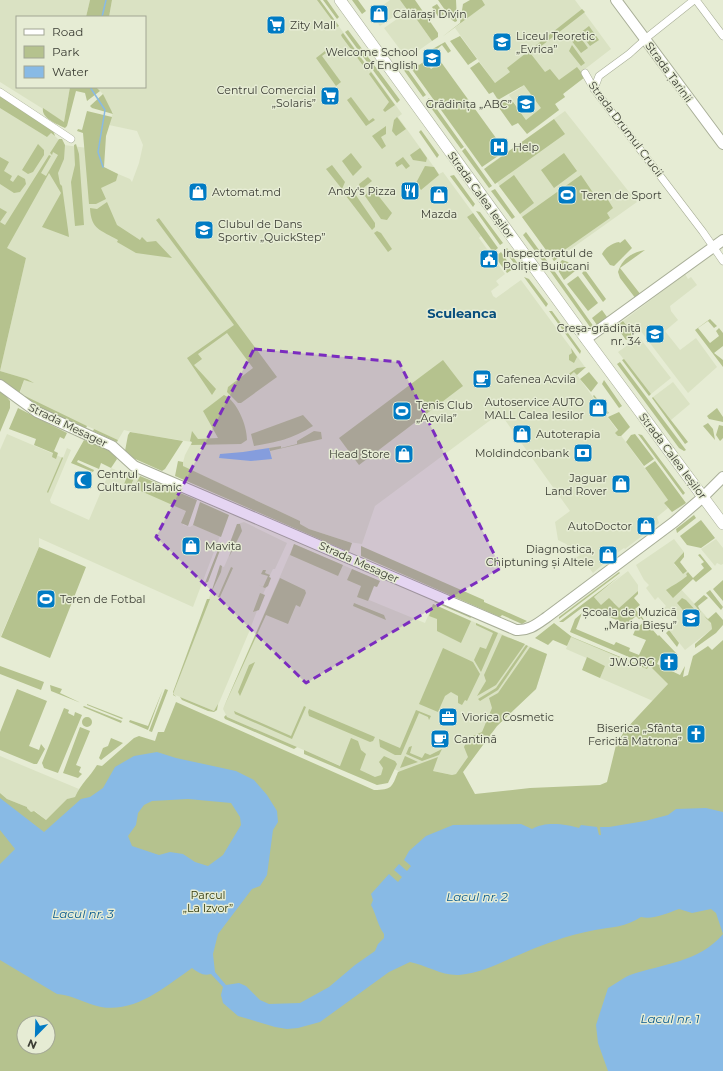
<svg xmlns="http://www.w3.org/2000/svg" width="723" height="1071" font-family="Montserrat,sans-serif">
	<style>
		.built { fill: #dae2c3 }
		.green { fill: #b5c28e; fill-rule: evenodd }
		.water { fill: #88bae5; fill-rule: evenodd }
		.lines { fill: none; stroke-linecap: round; stroke-linejoin: round }
		.stream { stroke: #88bae5; stroke-width: 1.5 }
		.street-casing { stroke: #a8ae97; stroke-width: 8 }
		.secondary-casing { stroke: #a8ae97; stroke-width: 12 }
		.primary-casing { stroke: #a8ae97; stroke-width: 12 }
		.street { stroke: #fff; stroke-width: 7 }
		.secondary { stroke: #fff; stroke-width: 10 }
		.primary { stroke: #fff; stroke-width: 11 }
		.marked { fill: #7b2cbf; fill-opacity: 0.2; stroke: #7b2cbf; stroke-width: 3; stroke-dasharray: 8 5; stroke-linejoin: round }
		.labels { text-anchor: middle; dominant-baseline: central; stroke-width: 3; stroke-linejoin: round; paint-order: stroke }
		.poi-label { font-size: 11px; fill: #3c3e35; stroke: #e6ecd4; text-anchor: start }
		.street-label { font-size: 11px; fill: #3c3e35; stroke: #e6ecd4 }
		.park-label { font-size: 11px; fill: #323a0d; stroke: #e6ecd4 }
		.water-label { font-size: 12px; font-style: italic; fill: #07598e; stroke: #e6ecd4 }
		.quarter-label { font-size: 13px; font-weight: bold; fill: #084e7d; stroke: #e6ecd4 }
	</style>
	<rect width="100%" height="100%" fill="#e6ecd4"/>
	<path class="built" d="M0,0h90l-4,17h-69v70h53l-6,35 -64,-40z
		M112,0h208l82,114 -4,3 41,57 4,-2 30,41 -6,4 14,19 -2,2 26,36 -9,7 3,4 -8,6 2,5 3,2 25,-18 64,87 -11,4 94,129 -4,3 4,5 -11,9 2,6 -34,26 -1,-1 -10,7 -21,18 -10,-13 -9,7 -4,-5 10,-7 -14,-11 -8,-4 -3,-18 15,-11 -70,-98 -125,93 -13,38 -13,-2 -40,-13 -10,-5 1,-3 -118,-55 3,-11 7,-13 -52,-8 -16,-4 -6,10 -80,-36 -18,-11 4,-13 8,2 -5,-3 -27,-8 26,-113 -26,2v-161l55,37 9,9 40,5v18l26,11 2,3 7,-19 4,-18 -6,-14 -28,-6 4,-13 -3,-1 -7,-17 -7,-7h49v-70h-36z
		M390,0h10l6,8 -26,18 -9,-12z
		M475,0h100l36,49 -26,20 2,3 -2,5 -22,17 2,3 -10,7 4,6 -26,20 -24,-35 13,-8 -19,-8 -8,4 -40,-55 20,-16z
		M410,10l22,31 -17,12 -2,-3 -8,6 -21,-28z
		M565,111l72,91 -83,59 -68,-94z
		M685,274l3,5 3,-2 6,8 -27,21 1,5 7,9 -13,11 15,19 16,-12 21,29 -29,26 -48,-63 -6,5 -11,-14z
		M639,337l32,41 -20,16 -33,-42z
		M673,382l17,22 -19,16 -18,-23z
		M7,434l56,24 4,-10 4,2 -21,50 1,3 38,17 22,-52 12,5 1,-2 69,30 -10,24 7,2 3,-2 27,11 -27,71 -154,-69v9l-39,91v-188z
		M244,522l43,21 -12,26h-2l-4,8 2,1 -7,14 -15,40 -33,78 -2,1 -41,-17 48,-128 3,1 7,-16 -3,-3 9,-24z
		M674,539l10,13 -10,12 9,10 4,-3 1,1 -2,2 2,2 -11,9 28,30 6,9 1,5 -27,21 -16,-20 10,-9 -10,-11 -2,2 -3,-4 2,-2 -8,-9 -3,3 -9,-12 3,-3 -5,-5 -8,-15z
		M716,539l7,9v16l-2,1 -4,-2 -2,3 -14,-17z
		M294,544l86,37 -3,6 -3,-1 -5,14 56,23 8,-19 114,50 -11,35 -39,37 -34,46 -11,3 -37,-8 -15,5 -10,-5 -12,15 -151,-65 -4,-8z
		M628,571l10,14v6l-19,17 -5,-6 -13,3 -7,-8z
		M571,637l76,32 2,-5 19,20 -15,17 -53,-23 5,-12 -39,-17z
		M0,756l79,33 -4,8 -8,2 -21,21 -11,-9 -4,1 -4,-4v-1l-20,-8 -7,-6z"/>
	<path class="green" d="M90,0h22l-3,17h-23z
		M317,0h3l19,26 -2,1z
		M323,0h4l12,17 -2,2z
		M352,0h6l8,11 -4,3z
		M400,0h15l23,33v4l-6,4 -22,-31 -2,1z
		M438,0h18l1,21 -2,1 -3,-2z
		M470,0h12l3,5 -43,32 18,-14 3,-19z
		M437,4l7,10 -5,4 -7,-11z
		M582,9l3,3 -54,42 14,18 5,-3 9,11 18,-13 8,10 -22,17 2,3 -10,7 4,6 -32,24 -9,-11 -6,3 -15,-21 14,-6 15,21 15,-12 -17,-23 -26,15 -5,-8 -4,2 -19,-26 9,-6 16,21 15,-11 -3,-4z
		M589,26l10,14 -9,6 -10,-13z
		M348,30l52,70 -3,3 -52,-71z
		M343,33l26,36 -2,2 -25,-34 -1,-2z
		M578,34l10,14 -7,5 -10,-13z
		M460,36l17,23 -9,6 -18,-24z
		M445,42l6,9 -3,2 -6,-8 -10,8 -3,-2z
		M572,45l13,18 -4,3 -12,-15z
		M325,51l1,2 -4,3 19,26 -5,4 -20,-28z
		M412,61l7,4 6,-4 6,8 10,-7 55,76 -4,4 5,11 -1,1 2,2 -16,11 -74,-103z
		M406,67l20,28 -3,2 -20,-28z
		M371,72l24,33 -10,7 -2,-2 6,-8 -20,-28z
		M70,87h26l4,4 -13,10 -2,-8 -9,-2 -9,35 -2,2c-8,-4 -24,-10 -22,-20l21,14z
		M103,94l10,20 -21,-6 -2,-2z
		M0,96l53,34 2,6 -4,-3 -4,4 -47,-29z
		M351,97l18,24 4,-3 2,2 -9,6 -19,-26z
		M429,98l35,49 -3,2 -35,-48z
		M87,111l25,6 -6,19 -2,31 14,7 -2,7 -15,7 5,11 -10,5h-7l-6,-71 -6,-2 1,-2 4,1z
		M397,117l9,12 -10,7 -4,-5 2,-11z
		M554,119l11,15 -70,50 -11,-15z
		M386,126v8l-5,3 5,9 -4,3 -10,-13z
		M421,130l18,25 -2,3 -18,-26z
		M59,139h3l3,6 -1,14 -6,14 2,11 2,2 7,51 -27,-10 19,-34 -12,-20 -42,75 19,10 -26,113 27,8 7,4 -10,-3 -5,14 -19,-12v-174l7,4 -7,10 5,3 44,-70 2,1 -10,17 5,3 12,-21 -5,-3 -1,3 -2,-2z
		M38,144l6,6v5l-11,17 -5,2 -6,-4z
		M76,144l3,10 5,71 -9,1 -4,-44 4,-17 -1,-20z
		M420,148l7,10 -1,4 -13,-2 -3,-5z
		M465,148l27,38 -3,2 -27,-37z
		M351,153l11,14 -9,9 -11,-15z
		M564,153l13,18 -23,17 -13,-18z
		M0,157l9,5 -5,9 8,5 -2,4 3,2 5,-7 7,4 1,5 -6,8 -6,1 -14,-9z
		M403,157l7,9 -4,3 -4,-5 -5,3 -2,-4z
		M332,165l13,17 -3,7 -16,-20z
		M425,166l9,1 5,8 -18,15 -5,-7z
		M454,175l21,29 -2,3 -23,-31z
		M514,175l20,28 -14,11 -21,-28z
		M581,175l17,25 7,-5 8,13 -6,5 3,5 -47,33 1,2 -10,8 -32,-44z
		M368,177l4,4 -10,8 -2,-1 -1,-4z
		M348,189l5,2 22,32v4l-3,3 -29,-38z
		M370,189h3l19,24 -5,7 -6,-1 -16,-23z
		M495,189l20,28 -3,2 -21,-28z
		M107,202l10,23 23,15 2,-3 5,5 9,-1 16,17 -36,-5 -19,-11 1,-2c-17,-10 -27,-10 -28,-32l7,1z
		M476,211l4,1 23,31 -3,2z
		M473,213l25,35 -5,4 -26,-35z
		M159,218l118,159 -36,26h-3l-11,-11 1,-5 25,-19 -26,-35 -29,21 4,5 -8,6 22,24 -4,6 -25,-37 47,-33 -78,-105z
		M377,231l4,2 11,16 -4,3 -14,-19z
		M526,232l24,33 -3,2 -24,-32z
		M625,239l7,9 -18,18 -4,-1 -8,-11c3,-6 10,-11 17,-12l1,1z
		M507,248l11,16 -2,2 -12,-16z
		M645,250l-25,18 21,27 -5,4 -16,-21 -2,-6c4,-13 14,-20 27,-22z
		M501,252l12,17 -6,4 -12,-16z
		M562,260l6,2 7,9 -11,9 -8,-13z
		M553,269l41,58h-4l-40,-56z
		M585,270l21,29 -3,3 -21,-29z
		M578,276l20,27 -10,8 -21,-27z
		M524,277l5,2 19,25 -2,3z
		M602,310l5,7 -10,8 -5,-7z
		M549,311h3l29,40 -1,3z
		M710,319l7,7 -3,2 -6,-7 -10,7 12,15 9,-7 -3,-5 3,-3 4,5v13l-9,7 9,7v7l-28,-37z
		M623,321l11,14 -8,5 -10,-14z
		M571,348l6,9 -3,6 -5,-3v-5l3,-2z
		M624,359l27,35 -2,2 -27,-36z
		M443,360l20,26 -104,79 -20,-27z
		M620,362l66,88 -2,1 -5,-3 -62,-84z
		M586,367l-9,8 -3,-3 -6,5 -1,-2 10,-7z
		M589,372l9,11 -7,9 -11,-13z
		M604,380l18,26 -3,2 -17,-24z
		M0,389l10,12v7l-10,24z
		M224,395c13,6 23,30 23,45l-6,4 -50,1 1,-3 -2,-1 2,-10 6,8 20,-1 -15,-27z
		M594,395l15,18 -2,1 -14,-18z
		M25,396l62,30 -1,2 -44,-19 -18,-12z
		M653,397l35,45 -3,2 -33,-46z
		M18,408l49,25 -3,6 -4,-2 -6,14 4,2 -2,6 -4,-2 1,-4 -19,-8 2,-6 -27,-10z
		M717,408l6,9v5l-14,-3 -2,-3z
		M619,412l11,15 -9,9h-3l-3,-3 3,-3 -10,-13z
		M303,415l10,11c-21,13 -36,16 -59,20l-3,-12z
		M708,423l5,6 2,11 -12,-14z
		M719,425l4,1v12l-3,3 -4,-6z
		M94,429l24,11 -1,2 -24,-11z
		M314,431l7,1 1,7 -52,12 -1,-3 12,-2v2l16,-4v-3z
		M130,432l53,9 -18,28 -3,2 -29,-13 -8,-7 3,-16z
		M635,434l19,25 -10,7 -18,-24 5,-7z
		M638,434l4,1 43,58 -2,2z
		M84,440l28,11 5,8 -6,9 -10,-5 -2,6 -21,-9 -1,2 17,8 -1,2 -22,-9z
		M62,457l1,1 -15,35 -1,-1z
		M178,461l5,1v4l117,55v3l9,5 43,14 -3,9 -174,-76z
		M655,461l31,42 -14,9 -8,-9 4,-3 -23,-32z
		M129,472l7,2 -6,13 -6,-3z
		M140,476l57,24 -9,26 -7,-3 5,-12 -52,-23z
		M200,502l29,13 -8,22 -28,-12z
		M694,515l2,3 -19,15 -1,-4z
		M701,520l14,18 -14,10 -14,-3 -7,-9z
		M237,524h3l2,7 -13,26 2,-6 -3,-3z
		M221,542l1,3 -14,37 -3,1z
		M294,544l49,21 -5,11 -48,-21z
		M361,546l123,54v2l43,19 -5,3 -20,-9 -2,2 -139,-61z
		M39,547l47,20 -36,91 -49,-21z
		M684,552v5l-4,5 7,9 -4,3 -9,-11z
		M700,554l12,15 -16,13 -3,-3 -20,19 -7,-8c7,-5 14,-8 21,-14l-1,-2 2,-2 5,6 11,-10 -3,-4 3,-2 -6,-7z
		M220,565l2,1 -1,6 -10,21z
		M231,567l2,1 -13,29h-2z
		M352,569l28,12 -3,6 -3,-1 -6,15 -11,-4 4,-11 -14,-6z
		M263,570h3l-1,3 5,2 -1,2 2,1 -3,8 -3,2 -7,-3 5,2 5,-11 -7,-2z
		M619,572l1,1 -61,46v-2z
		M621,575l-27,22 7,8 8,-7 10,10 19,-17v3l-4,4 6,7 -5,4 23,27 1,-1 17,18 -1,1 -2,-1 -2,4 -9,-4 -5,11 23,11 5,-9 -2,11 5,-2 5,-19 15,-10 4,4 11,-10v431h-723v-278l7,6 20,8v1l4,4 3,-1 12,9 21,-21 8,-2c7,-15 14,-19 22,-32l5,1 32,-28 5,-2 16,5 3,-9h6l12,-30 198,88c18,0 18,-3 24,-18l40,-15 -5,14 19,4 4,-1 12,-17 -4,-10 4,-9 14,-6 10,-24 -3,-10 9,-5 32,-46 17,7 -11,35 -39,37 -34,46 12,22 55,-6 70,-3 7,-3 9,-37 9,-15 43,-46 -19,-19 -2,4 -76,-32 -4,9 -14,-6 -5,5 -13,-7 19,-15 18,14 63,26 1,-3 -66,-28 5,-13 7,-6 -6,16 38,16 2,-3 14,6 -1,3 10,4 7,-15 -13,-5 3,-7 -2,-4 5,2 5,-4 -3,-4 -2,1 -3,-3 -9,8 -44,-17 -20,15h-4zM24,1023h24v24h-24z
		M280,578l25,12 1,3 -6,14 -4,-2 -8,19 -22,-9 -43,94z
		M723,580v21l-10,-12z
		M710,590l13,17 -2,3 -15,-17z
		M260,593l5,2 -6,15 -6,2z
		M704,595l4,3 -10,8 3,7 -7,-9z
		M682,598l4,2 13,14 -7,7 -15,-18z
		M207,599h3l-37,95 4,3 -4,-2v-3z
		M437,600l33,15 1,3 -37,-16z
		M354,603l30,12 2,5 -33,-14z
		M433,604l38,17 -10,22 -24,-12v-12l-8,-3z
		M716,612l7,8v5l-7,8 -21,15v-4l17,-15 -1,-6 -7,-7 4,3z
		M476,623l22,10 -17,39 -7,-12 6,-13 6,2 7,-16 -17,-8z
		M669,630l10,13 -2,4 -11,-14z
		M502,635l23,9 -29,41 -19,11 9,-15 -2,-6z
		M526,645l2,1 -30,44 -18,11 -2,-2 18,-11z
		M443,648l30,14 7,12 -13,27 -2,-1 -3,5 -4,-2v-7l-7,-4 -6,4 -7,16 -19,-8z
		M587,657l18,9 -5,12 -18,-8z
		M255,662l-15,34 -2,-4 11,-27z
		M0,666l44,16 -3,8 -41,-16z
		M50,685l12,4 -2,4 21,10 -30,-12z
		M17,689l30,12 -18,45 10,4 2,-6 4,5 -8,15h-3l-34,-14v-18z
		M163,689l-15,41 -19,-8 1,-2 18,6z
		M165,689l3,1 -16,42 -3,-1z
		M180,697l34,14 4,-7 -1,6 -3,2 -6,-1 -26,-11z
		M87,704l36,14 -1,1 -35,-14z
		M84,706l38,15 -1,2 -38,-16z
		M304,706l2,1 -14,32 -57,-25 -1,-3 57,25z
		M64,708l5,2 -1,3 6,3 1,-4 7,3 -24,58 -14,-5 -2,-5z
		M309,709l66,28 -2,4 -3,1 -61,-26 -1,-4z
		M416,710l15,6 -2,4 -1,-3 -9,-4 -18,42h-6l-15,-8 -1,-8 21,9z
		M226,715l1,2 70,30 -3,2 -69,-30 -1,-2z
		M82 722a5 5 0 1 1 10 0a5 5 0 1 1-10 0Z
		M80,727l10,4 -14,34 5,2 -2,5 3,2 -4,4 -15,-5z
		M111,738l12,5 -22,17 -2,-2 4,-10 5,-2z
		M351,738l7,3 3,9 5,4 -6,16 15,7 6,-2 2,-7 -4,-6 5,-6 11,5 2,3 -9,19 -11,2 -73,-31v-4l36,16z
		M412,746l-2,7 12,5 3,-5 5,2 12,-6 -3,6 -17,6 -16,-7 3,-7z
		M405,756l13,6 -18,6z"/>
	<path class="water" d="M269,448l3,11 -21,2 -32,-3 1,-4 23,-2z
		M157,752l19,6 60,13 18,9 13,15 10,16 1,11 -5,8 -6,45 -7,11 -8,3 -34,45 -5,20 2,18 11,13 13,-2 7,3 14,14 9,4 31,-1 29,-16 26,-22 20,-14 3,-7 6,-6v-4c-6,-8 -8,-20 -13,-29l2,-5 -2,-6 18,-20 9,8 4,-5 -8,-7 5,-6 8,7 4,-5 -7,-6 5,-9 17,-15 27,-11 68,-1 11,5c13,-8 34,-5 47,-1l2,-3 16,2 2,8h2l-1,-8h9l36,-6 23,-6 8,-6 30,-1 17,4v122l-7,-21 -5,-4 -19,4 -13,-4c-11,4 -26,11 -38,8 -15,10 -29,10 -46,13 -28,5 -56,16 -81,27 -19,8 -34,16 -55,18 -17,1 -33,-10 -49,-13l-21,10 -69,50 -22,6 -11,1 -12,-2 -37,-11 -15,-13 -2,-8 2,-8 -12,-13c-8,2 -12,-1 -19,-6 -26,18 -56,45 -91,39 -16,-3 -28,-12 -44,-13l-57,-34v-96l15,-15 -15,-19v-32l44,34 37,-33 9,-2 13,-9 12,-21 19,-11zM188,799l43,4 9,14 1,8 -18,30 -15,11 -13,-4 -12,-8 -13,-2 -11,3 -27,-9 -4,-10 8,-11 2,-12 6,-8 8,-4z
		M723,934v137h-115l-10,-28 -2,-18 12,-37c7,-4 15,-10 22,-13 32,-11 70,-13 93,-41z"/>
	<g class="lines">
		<path class="stream" d="M102,17l4,-17
			M90,87l15,23 -7,42 5,15"/>
		<defs>
			<path id="street" d="M696,0l27,36
				M585,73l9,16 109,143 20,29
				M594,89l5,-13 30,-22 21,-19 44,-35
				M0,92l71,47"/>
			<path id="secondary" d="M616,0l107,144
				M586,339l137,-99
				M0,385l37,27 75,34 22,20 382,164c13,1 21,-6 31,-13l127,-95 29,-25 20,-20"/>
			<path id="primary" d="M340,0l246,339 137,185"/>
		</defs>
		<use href="#street" class="street-casing"/>
		<use href="#secondary" class="secondary-casing"/>
		<use href="#primary" class="primary-casing"/>
		<use href="#street" class="street"/>
		<use href="#secondary" class="secondary"/>
		<use href="#primary" class="primary"/>
	</g>
	<path class="marked" d="M254,349l145,13 102,206 -195,115 -150,-146z"/>
	<defs>
		<symbol id="shop-square" viewBox="-11 -11 22 22"><rect x="-9" y="-9" width="18" height="18" rx="4" fill="#007bc4" stroke="#e6ecd4"/><path d="M-5-2.5h2.3a2.7 3.5 0 0 1 5.4 0H5L5.5 6h-11ZM-1.5-2.5h3a1.5 2.3 0 0 0-3 0Z" fill="#fff"/></symbol>
		<symbol id="supermarket-square" viewBox="-11 -11 22 22"><rect x="-9" y="-9" width="18" height="18" rx="4" fill="#007bc4" stroke="#e6ecd4"/><path d="M-6-5.5h2.5l.6 2H6L4.5 2H-2.5L-4.4-4H-6ZM-1.5 3.2a1.3 1.3 0 1 0 .1 0ZM3 3.2a1.3 1.3 0 1 0 .1 0Z" fill="#fff"/></symbol>
		<symbol id="school-square" viewBox="-11 -11 22 22"><rect x="-9" y="-9" width="18" height="18" rx="4" fill="#007bc4" stroke="#e6ecd4"/><path d="M0-5L7-2L0 1L-7-2ZM-4 1L0 2.5L4 1V4Q0 6-4 4Z" fill="#fff"/></symbol>
		<symbol id="hospital-square" viewBox="-11 -11 22 22"><rect x="-9" y="-9" width="18" height="18" rx="4" fill="#007bc4" stroke="#e6ecd4"/><path d="M-5-5h3v3.5h4V-5h3V5h-3V1.5h-4V5h-3Z" fill="#fff"/></symbol>
		<symbol id="restaurant-square" viewBox="-11 -11 22 22"><rect x="-9" y="-9" width="18" height="18" rx="4" fill="#007bc4" stroke="#e6ecd4"/><path d="M-5-6h1v4h1v-4h1v4h1v-4h1v5L-1.5 .5V6h-2V.5L-5-1ZM5-6V6H3V1.5H1.5Q1.5-4 5-6Z" fill="#fff"/></symbol>
		<symbol id="stadium-square" viewBox="-11 -11 22 22"><rect x="-9" y="-9" width="18" height="18" rx="4" fill="#007bc4" stroke="#e6ecd4"/><path d="M0-5a6.5 5 0 1 0 0 10a6.5 5 0 1 0 0-10ZM-3.5-1.8h7v3.6h-7Z" fill="#fff"/></symbol>
		<symbol id="civic-square" viewBox="-11 -11 22 22"><rect x="-9" y="-9" width="18" height="18" rx="4" fill="#007bc4" stroke="#e6ecd4"/><path d="M-.6-6.5H3V-4.5H.6V-3L4-1V1h2V6H-6V1h2V-1L-.6-3ZM-1.2 2.5V6h2.4V2.5Z" fill="#fff"/></symbol>
		<symbol id="cafe-square" viewBox="-11 -11 22 22"><rect x="-9" y="-9" width="18" height="18" rx="4" fill="#007bc4" stroke="#e6ecd4"/><path d="M-5.5-4.5H6V0H3Q3 3.5 0 3.5H-2.5Q-5.5 3.5-5.5 0ZM3-3.2v2h1.7v-2ZM-6 4.5H4V6H-6Z" fill="#fff"/></symbol>
		<symbol id="bank-square" viewBox="-11 -11 22 22"><rect x="-9" y="-9" width="18" height="18" rx="4" fill="#007bc4" stroke="#e6ecd4"/><path d="M-6-4H6V4H-6ZM0-2.3a2.3 2.3 0 1 0 0 4.6a2.3 2.3 0 1 0 0-4.6Z" fill="#fff"/></symbol>
		<symbol id="mosque-square" viewBox="-11 -11 22 22"><rect x="-9" y="-9" width="18" height="18" rx="4" fill="#007bc4" stroke="#e6ecd4"/><path d="M3.5-4.9A6 6 0 1 0 3.5 4.9A5 5 0 1 1 3.5-4.9Z" fill="#fff"/></symbol>
		<symbol id="church-square" viewBox="-11 -11 22 22"><rect x="-9" y="-9" width="18" height="18" rx="4" fill="#007bc4" stroke="#e6ecd4"/><path d="M-1.2-6h2.4v3.5h3.3v2.4h-3.3V6h-2.4V-.1h-3.3v-2.4h3.3Z" fill="#fff"/></symbol>
		<symbol id="office-square" viewBox="-11 -11 22 22"><rect x="-9" y="-9" width="18" height="18" rx="4" fill="#007bc4" stroke="#e6ecd4"/><path d="M-6-3h4V-5.5h4V-3h4V5H-6ZM-1-4.5V-3h2v-1.5ZM-6 0V1H6V0Z" fill="#fff"/></symbol>
	</defs>
	<g fill-rule="evenodd">
		<use href="#shop-square" x="368" y="3" width="22" height="22"/>
		<use href="#supermarket-square" x="265" y="14" width="22" height="22"/>
		<use href="#school-square" x="491" y="31" width="22" height="22"/>
		<use href="#school-square" x="421" y="47" width="22" height="22"/>
		<use href="#supermarket-square" x="319" y="85" width="22" height="22"/>
		<use href="#school-square" x="515" y="93" width="22" height="22"/>
		<use href="#hospital-square" x="488" y="136" width="22" height="22"/>
		<use href="#restaurant-square" x="399" y="180" width="22" height="22"/>
		<use href="#shop-square" x="187" y="181" width="22" height="22"/>
		<use href="#shop-square" x="428" y="184" width="22" height="22"/>
		<use href="#stadium-square" x="556" y="184" width="22" height="22"/>
		<use href="#school-square" x="193" y="219" width="22" height="22"/>
		<use href="#civic-square" x="478" y="248" width="22" height="22"/>
		<use href="#school-square" x="644" y="323" width="22" height="22"/>
		<use href="#cafe-square" x="471" y="368" width="22" height="22"/>
		<use href="#shop-square" x="587" y="397" width="22" height="22"/>
		<use href="#stadium-square" x="391" y="400" width="22" height="22"/>
		<use href="#shop-square" x="511" y="423" width="22" height="22"/>
		<use href="#bank-square" x="572" y="442" width="22" height="22"/>
		<use href="#shop-square" x="393" y="443" width="22" height="22"/>
		<use href="#mosque-square" x="72" y="469" width="22" height="22"/>
		<use href="#shop-square" x="610" y="473" width="22" height="22"/>
		<use href="#shop-square" x="635" y="515" width="22" height="22"/>
		<use href="#shop-square" x="180" y="535" width="22" height="22"/>
		<use href="#shop-square" x="597" y="544" width="22" height="22"/>
		<use href="#stadium-square" x="35" y="588" width="22" height="22"/>
		<use href="#school-square" x="680" y="607" width="22" height="22"/>
		<use href="#church-square" x="658" y="651" width="22" height="22"/>
		<use href="#office-square" x="437" y="706" width="22" height="22"/>
		<use href="#church-square" x="685" y="723" width="22" height="22"/>
		<use href="#cafe-square" x="429" y="728" width="22" height="22"/>
	</g>
	<g class="labels">
		<g class="poi-label">
			<text x="393" y="14">Călărași Divin</text>
			<text x="290" y="25">Zity Mall</text>
			<text x="516" y="36">Liceul Teoretic<tspan x="516" dy="13">„Evrica”</tspan></text>
			<text x="418" y="52" text-anchor="end">Welcome School<tspan x="418" dy="13">of English</tspan></text>
			<text x="316" y="90" text-anchor="end">Centrul Comercial<tspan x="316" dy="13">„Solaris”</tspan></text>
			<text x="512" y="104" text-anchor="end">Grădinița „ABC”</text>
			<text x="513" y="147">Help</text>
			<text x="396" y="191" text-anchor="end">Andy's Pizza</text>
			<text x="212" y="192">Avtomat.md</text>
			<text x="581" y="195">Teren de Sport</text>
			<text x="439" y="214" text-anchor="middle">Mazda</text>
			<text x="218" y="224">Clubul de Dans<tspan x="218" dy="13">Sportiv „QuickStep”</tspan></text>
			<text x="503" y="253">Inspectoratul de<tspan x="503" dy="13">Poliție Buiucani</tspan></text>
			<text x="641" y="328" text-anchor="end">Creșa-grădiniță<tspan x="641" dy="13">nr. 34</tspan></text>
			<text x="496" y="379">Cafenea Acvila</text>
			<text x="584" y="402" text-anchor="end">Autoservice AUTO<tspan x="584" dy="13">MALL Calea Iesilor</tspan></text>
			<text x="416" y="405">Tenis Club<tspan x="416" dy="13">„Acvila”</tspan></text>
			<text x="536" y="434">Autoterapia</text>
			<text x="569" y="453" text-anchor="end">Moldindconbank</text>
			<text x="390" y="454" text-anchor="end">Head Store</text>
			<text x="97" y="474">Centrul<tspan x="97" dy="13">Cultural Islamic</tspan></text>
			<text x="607" y="478" text-anchor="end">Jaguar<tspan x="607" dy="13">Land Rover</tspan></text>
			<text x="632" y="526" text-anchor="end">AutoDoctor</text>
			<text x="205" y="546">Mavita</text>
			<text x="594" y="549" text-anchor="end">Diagnostica,<tspan x="594" dy="13">Chiptuning și Altele</tspan></text>
			<text x="60" y="599">Teren de Fotbal</text>
			<text x="677" y="612" text-anchor="end">Școala de Muzică<tspan x="677" dy="13">„Maria Bieșu”</tspan></text>
			<text x="655" y="662" text-anchor="end">JW.ORG</text>
			<text x="462" y="717">Viorica Cosmetic</text>
			<text x="682" y="728" text-anchor="end">Biserica „Sfânta<tspan x="682" dy="13">Fericită Matrona”</tspan></text>
			<text x="454" y="739">Cantină</text>
		</g>
		<g class="street-label">
			<text transform="translate(669 72) rotate(54)">Strada Țarinii</text>
			<text transform="translate(626 129) rotate(53)">Strada Drumul Crucii</text>
			<text transform="translate(481 195) rotate(54)">Strada Calea Ieșilor</text>
			<text transform="translate(68 425) rotate(26)">Strada Mesager</text>
			<text transform="translate(673 456) rotate(53)">Strada Calea Ieșilor</text>
			<text transform="translate(359 562) rotate(24)">Strada Mesager</text>
		</g>
		<g class="park-label">
			<text x="208" y="895">Parcul<tspan x="208" dy="13">„La Izvor”</tspan></text>
		</g>
		<g class="water-label">
			<text x="477" y="896">Lacul nr. 2</text>
			<text x="83" y="913">Lacul nr. 3</text>
			<text x="670" y="1018">Lacul nr. 1</text>
		</g>
		<g class="quarter-label">
			<text x="462" y="313">Sculeanca</text>
		</g>
	</g>
	<rect x="16" y="16" width="130" height="72" fill="#e6ecd4" stroke="#a2a694"/>
	<rect x="24" y="29" width="20" height="6" fill="#ffffff" stroke="#a2a694"/>
	<text x="52" y="36" font-size="12" fill="#3c3e35">Road</text>
	<rect x="24" y="46" width="20" height="12" fill="#b5c28e" stroke="#a2a694"/>
	<text x="52" y="56" font-size="12" fill="#3c3e35">Park</text>
	<rect x="24" y="66" width="20" height="12" fill="#88bae5" stroke="#a2a694"/>
	<text x="52" y="76" font-size="12" fill="#3c3e35">Water</text>
	<g transform="translate(36 1035) rotate(203)"><circle r="19" fill="#e6ecd4" stroke="#a2a694"/>
	<path d="M0-3L7 15L0 10L-7 15Z" fill="#007bc4"/>
	<text y="-6" font-size="11" font-weight="bold" text-anchor="middle" fill="#3c3e35">N</text>
	</g>
</svg>
